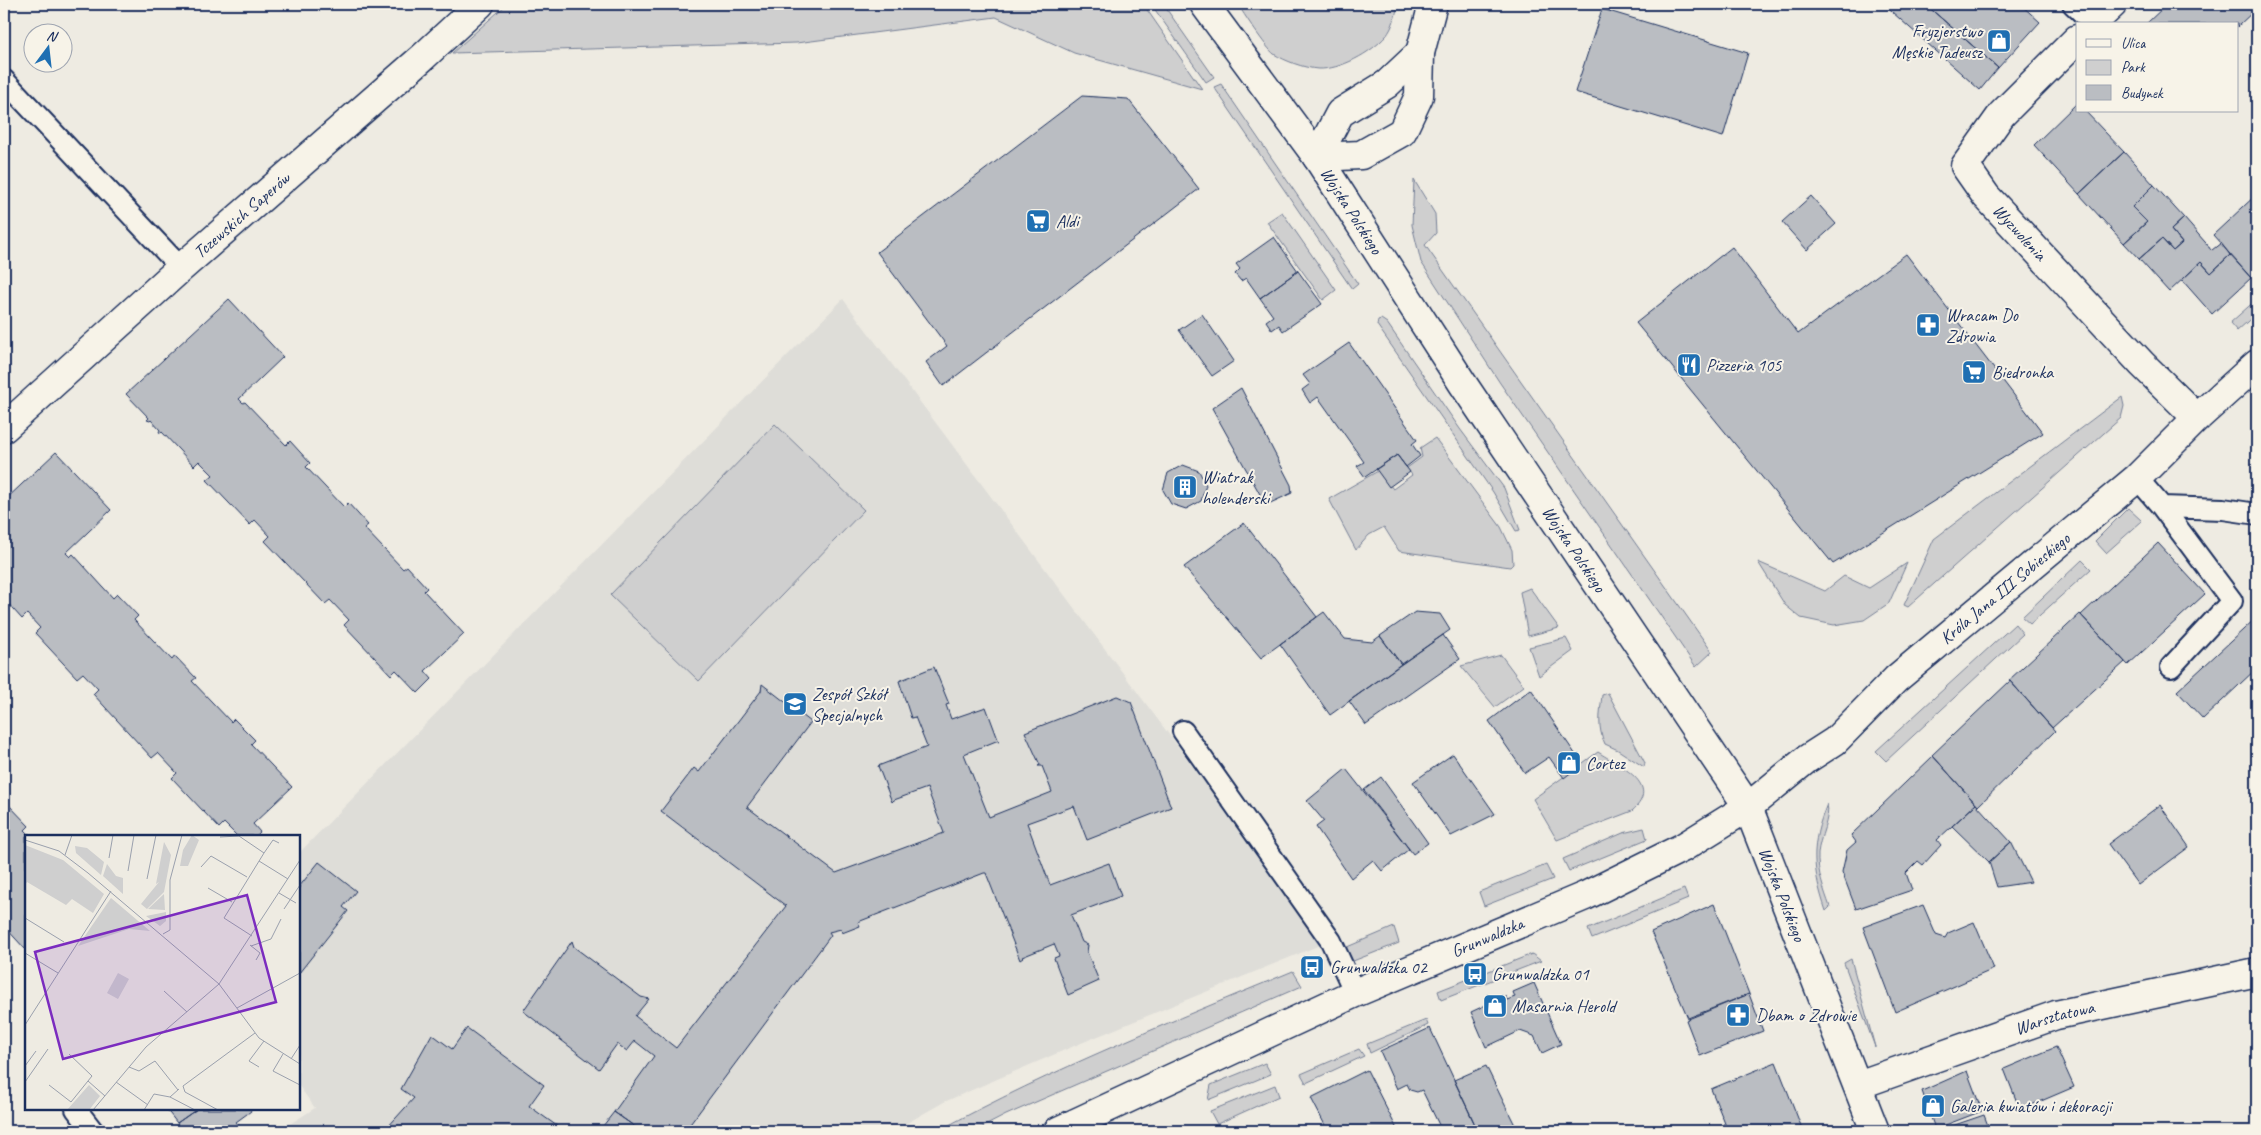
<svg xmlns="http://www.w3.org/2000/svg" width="2261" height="1135" font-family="Caveat,sans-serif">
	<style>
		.built { fill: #deddd8 }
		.green { fill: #cfcfcf; stroke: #757f96 }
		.building { fill: #babdc2; stroke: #1b2f5e }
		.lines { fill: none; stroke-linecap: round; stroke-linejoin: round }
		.lane-casing { stroke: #1b2f5e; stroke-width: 24 }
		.street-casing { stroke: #1b2f5e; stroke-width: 31 }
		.secondary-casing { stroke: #1b2f5e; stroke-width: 31 }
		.lane { stroke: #f7f3e8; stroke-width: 20 }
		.street { stroke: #f7f3e8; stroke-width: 28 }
		.secondary { stroke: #f7f3e8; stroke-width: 28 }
		.labels { text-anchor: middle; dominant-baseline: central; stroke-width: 4; stroke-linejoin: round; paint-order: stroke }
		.poi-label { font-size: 18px; fill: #1b2f5e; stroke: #f7f3e8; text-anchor: start }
		.street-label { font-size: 18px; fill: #1b2f5e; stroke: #f7f3e8 }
		.inset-road { fill: none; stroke: #9aa0ad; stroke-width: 1 }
		.view { fill: #7b2cbf; fill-opacity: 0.15; stroke: #7b2cbf; stroke-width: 2.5 }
		.inset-edge { fill: none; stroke: #1b2f5e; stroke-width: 2.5 }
	</style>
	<rect width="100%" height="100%" fill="#eeebe2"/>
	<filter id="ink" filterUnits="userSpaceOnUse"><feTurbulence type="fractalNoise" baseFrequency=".02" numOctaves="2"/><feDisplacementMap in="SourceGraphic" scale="10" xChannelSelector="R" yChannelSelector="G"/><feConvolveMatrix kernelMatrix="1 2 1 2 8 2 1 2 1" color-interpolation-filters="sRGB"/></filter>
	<g filter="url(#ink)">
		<path class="built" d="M843,299l482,644 -251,103 -130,56 -51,29h-614l36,-23 -16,-22v-233z"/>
		<path class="green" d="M507,4h636l59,85 -128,-36 -78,-36 -200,26 -344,10z
			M1151,4h12l51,73 -8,5z
			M1238,4h160c-2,10 -5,24 -12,32 -15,17 -46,34 -68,33 -14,-1 -33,-8 -44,-15 -7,-5 -32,-42 -36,-50z
			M1221,84l137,200 -6,5 -138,-202z
			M1414,180l21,34 1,19 -11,12 287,407 -16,15 -196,-284 -79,-121 -9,-37z
			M1282,212l54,78 -13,10 -56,-78z
			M2257,299v14l-20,18 -7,-8z
			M1381,319l6,4 73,106 44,59 16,42 -4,1 -23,-39 -116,-167 1,-5z
			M2122,397l2,9 -3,12 -213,189 -4,-2 30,-66z
			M775,424l89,86 -165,171 -89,-86z
			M1435,438l66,89 11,23 1,14 -3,3 -111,-16 -15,-24 -15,8 -13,15 -27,-51 49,-28 15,18 19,-14 -5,-7 15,-11 -2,-9z
			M2128,508l14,13 -36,32 -11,-12z
			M2082,560l9,9 -61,55 -8,-7z
			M1758,562l67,29 19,-15 25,12 38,-25 -18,40 -25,17 -30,5 -33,-7 -16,-13z
			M1530,588l29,40 -31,8 -8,-44z
			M2015,624l8,10 -137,127 -10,-10z
			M1566,638l7,13 -34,25 -10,-29z
			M1501,655l23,31 -29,21 -34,-41z
			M1608,693l37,70 -1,4 -26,-17 -13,-6c-8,-17 -5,-30 -3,-49z
			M1598,752c21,14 65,32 34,59l-75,29 -24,-41z
			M1827,804c4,13 -8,34 -9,50 -1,18 6,36 12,53l-4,4c-14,-42 -16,-66 1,-107z
			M1644,828l3,11 -78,32 -6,-12 60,-26z
			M1546,865l7,14 -69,27 -5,-14z
			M1684,889l4,10 -96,40 -4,-10z
			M1394,927l5,16 -51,20 -8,-13z
			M1532,954l9,7 -100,39 -3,-9z
			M1851,959l24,88 -31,-84z
			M1293,971l9,15 -296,129 -31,16h-37c114,-62 235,-110 355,-160z
			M1426,1020l2,5 -58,28 -3,-9z
			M1359,1049l5,7 -58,27 -5,-9z
			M1265,1063l6,11 -63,26 3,-15z
			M1275,1085l4,11 -62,28 -7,-13z"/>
		<path class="building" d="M1883,4h42l73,64 -18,22z
			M1925,4h95l20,18 -42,46z
			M2167,4h90v4l-20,19v-3h-91z
			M1602,9l146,44 -25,84 -148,-45z
			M1082,96l46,3 71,90 -256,197 -17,-24 21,-16 -70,-94z
			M2077,103v8h8l39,41 -45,42 -45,-49z
			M2124,152l30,33 -22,22 15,15 -23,21 -45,-49z
			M2154,185l30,33 -13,12 11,13 -9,8 -11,-12 -23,20 -15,-16 23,-21 -15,-15z
			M2257,194v83l-4,3 -40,-45z
			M1811,196l25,28 -29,26 -25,-28z
			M2184,218l28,32 9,-7 9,12 -19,18 -10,-11 -32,30 -30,-33 23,-20 11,12 9,-8 -11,-13z
			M1274,237l24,34 -38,27 -14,-20 -5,3 -6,-7 5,-5 -4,-5z
			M1732,247l66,87 108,-80 137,179 -210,131 -197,-241z
			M2230,255l21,23 -39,36 -30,-34 19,-18 10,11z
			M1298,271l24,33 -39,27 -4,-6 -7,5 -6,-9 7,-5 -13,-18z
			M229,299l54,58 -44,42 4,4 2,-1 41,43 4,-4 20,22 -4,4 38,40 4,-4 20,22 -4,3 39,41 4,-3 20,22 -3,3 40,43 -39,37 7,8 -14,14 -22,-23 -5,5 -47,-50 5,-5 -19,-20 -5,4 -60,-63 5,-5 -15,-16 -5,5 -43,-45 6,-5 -14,-14 -5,5 -32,-34 -1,1 -2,-1 1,-2 -9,-10 -1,1 -3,-1 2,-2 -23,-24z
			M1202,314l32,47 -22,15 -33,-46z
			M1349,343l68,97 -5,4 8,12 -14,11 -9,-12 -32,22 -8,-11 7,-4 -46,-65 -8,6 -8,-13 8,-6 -7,-9z
			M1241,388l50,97 1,8 -26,12 -54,-97z
			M56,452l55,58 -45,43 4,4 3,-3 40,44 4,-4 21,22 -4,4 38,40 3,-4 21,22 -4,3 39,41 3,-3 21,21 -4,4 41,43 -39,37 7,8 -4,4h-19l-13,-13 -5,5 -47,-50 5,-5 -19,-20 -6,5 -59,-64 5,-5 -15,-16 -6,5 -42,-45 5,-5 -13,-14 -5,5 -18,-20v-98z
			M1397,455l13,17 -21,15 -13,-18z
			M1183,465l16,6 7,14 -5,16 -15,8 -15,-5 -8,-14 5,-17z
			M1244,523l73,94 -56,41 -77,-91z
			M2158,543l47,51 -77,71 -47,-50z
			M1324,612l21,27 27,3 8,-6 21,28 -71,51 -50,-71z
			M1415,612l25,2 10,16 -49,34 -21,-28z
			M2080,614l45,48 -73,66 -43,-48z
			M2257,617v51l-54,51 -26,-28z
			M1443,635l17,24 -94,66 -17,-24z
			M934,667l15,37 -3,1 5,14 35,-12 13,35 -3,-1 -32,13 25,63 63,-25 -10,-26h-4l2,-1 -15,-33 92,-36 14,6 40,105 -84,33 -13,-34 -47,17 23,62 59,-22 12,33 -50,19 11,27 6,3 -1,7 12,29 -31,14 -13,-34 -1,-3 5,-2 -5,-12 -32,13 1,1 -3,2 -34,-87h-2l-126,49 2,4 -18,7 -1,-4 -12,3 2,3 -146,196h-44l-27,-19 40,-56 -19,-15 -8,10 -10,-7 -18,25 -76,-58 49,-70 2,6 67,50 8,2 -14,17 41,32 110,-142 -125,-95 33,-43 5,4 62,-81 1,-7 49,38 -64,85 89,66 108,-40 -17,-45 -33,12 -2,2 -14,-36 49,-19 -12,-30 -4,1 -12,-37z
			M2010,681l45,50 -77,75 -46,-51z
			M1531,689l51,75 -18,14 -15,-21 -24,16 -36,-52z
			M1453,754l42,60 -44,22 -38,-54z
			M1933,756l43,48 -39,36 4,5 -18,20 -5,-4 -12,12 6,17 -56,19 -14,-37 5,-22 9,-8 -5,-7z
			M1346,769l63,80 -27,22 -9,-11 -22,18 -35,-51 8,-6 -17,-20z
			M1381,777l47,66 -15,11 -49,-64z
			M8,804l21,22 -4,4 6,6h-5v114l-22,-24 5,-5 -5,-6v-108z
			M1976,804l35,38 -22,20 -37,-36z
			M2160,805l29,42 -51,38 -30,-41z
			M2011,842l20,40 -34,5 -8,-25z
			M319,862l37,29 -13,16 5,4 -49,62v-86z
			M1714,904l35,90 -61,24 -37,-86z
			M1923,905l13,30 9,3 3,-5 26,-11 20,47 -99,43 -32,-85z
			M1534,983l27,61 -19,9 -8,-17 -14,-5 -34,16 -15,-35 34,-16 2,4 8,-3 -2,-5z
			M1749,994l14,37 -63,25 -14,-36z
			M467,1028l77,57 -15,21 35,25h-176l-2,-2 28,-31 -13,-9 31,-55 20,15z
			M1430,1028l41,88 7,15h-36l-20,-41 -5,2 -7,-2 -3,-6 -10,5 -17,-38z
			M2056,1047l18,40 -54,23 -16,-41z
			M1776,1062l27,69h-75l-17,-42z
			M1486,1066l17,35 15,30h-40l-24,-51z
			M1367,1070l31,61h-70l-17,-33z
			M1967,1071l15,40 -47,18 -13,-38z
			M166,1109h31l-20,14z
			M197,1109h53l1,2 -15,11 7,9h-61l-5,-8z
			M614,1112l27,19h-42z
			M1984,1115l6,16h-53z"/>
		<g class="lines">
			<defs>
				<path id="lane" d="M2073,4l20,19
					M4,80l177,188
					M2137,478l25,29 70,94 -61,66
					M2162,507l61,2 34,5
					M1183,731l148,210 24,52
					M76,1109l17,22"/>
				<g id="street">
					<path d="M2092,24l21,-20"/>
					<path id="s1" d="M2077,39l-75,75 -37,52 21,30 156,168 55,54"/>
					<path id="s2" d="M4,428l177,-160 242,-211 57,-53"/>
					<path id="s3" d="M1858,1085l198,-70 201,-43"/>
					<path id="s4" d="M1058,1131l297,-138 230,-97 97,-48 66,-41"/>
				</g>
				<g id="secondary">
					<path id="s5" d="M1204,4l113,153 146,227 285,423 127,324"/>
					<path d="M1317,157l44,-2 41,-23 17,-36 1,-43 13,-49"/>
					<path d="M1317,157l23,-44 47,-29 33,-31"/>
					<path id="s6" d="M1748,807l59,-48 28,-18 61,-62 241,-201 60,-60 60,-54"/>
				</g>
			</defs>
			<use href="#lane" class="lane-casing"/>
			<use href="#street" class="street-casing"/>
			<use href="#secondary" class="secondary-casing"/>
			<use href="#lane" class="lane"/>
			<use href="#street" class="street"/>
			<use href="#secondary" class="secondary"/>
		</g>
	</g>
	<defs>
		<symbol id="shop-square" viewBox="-11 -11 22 22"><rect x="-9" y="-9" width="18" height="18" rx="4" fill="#1f6fb2" stroke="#f7f3e8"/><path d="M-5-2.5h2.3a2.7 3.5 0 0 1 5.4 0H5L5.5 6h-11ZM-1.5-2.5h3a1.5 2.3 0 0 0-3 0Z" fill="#fff"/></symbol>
		<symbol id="supermarket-square" viewBox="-11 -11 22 22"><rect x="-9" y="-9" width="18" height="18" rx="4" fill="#1f6fb2" stroke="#f7f3e8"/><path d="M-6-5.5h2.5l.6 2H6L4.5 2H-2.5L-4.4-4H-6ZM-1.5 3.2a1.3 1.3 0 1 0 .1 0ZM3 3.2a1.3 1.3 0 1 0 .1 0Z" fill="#fff"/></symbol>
		<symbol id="pharmacy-square" viewBox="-11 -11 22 22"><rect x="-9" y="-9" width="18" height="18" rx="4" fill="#1f6fb2" stroke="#f7f3e8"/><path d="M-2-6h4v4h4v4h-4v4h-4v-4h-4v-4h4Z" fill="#fff"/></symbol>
		<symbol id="restaurant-square" viewBox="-11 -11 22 22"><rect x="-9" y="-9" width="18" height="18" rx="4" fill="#1f6fb2" stroke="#f7f3e8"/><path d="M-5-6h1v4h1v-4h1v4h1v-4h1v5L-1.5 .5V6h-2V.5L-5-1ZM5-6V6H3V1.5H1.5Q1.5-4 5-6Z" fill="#fff"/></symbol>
		<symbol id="building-square" viewBox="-11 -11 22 22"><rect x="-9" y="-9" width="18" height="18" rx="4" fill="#1f6fb2" stroke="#f7f3e8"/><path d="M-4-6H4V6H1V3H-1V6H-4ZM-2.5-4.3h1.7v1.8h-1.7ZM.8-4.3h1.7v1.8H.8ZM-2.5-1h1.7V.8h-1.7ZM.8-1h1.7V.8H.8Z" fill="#fff"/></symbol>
		<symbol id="school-square" viewBox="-11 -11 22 22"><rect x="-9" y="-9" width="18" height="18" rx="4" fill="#1f6fb2" stroke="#f7f3e8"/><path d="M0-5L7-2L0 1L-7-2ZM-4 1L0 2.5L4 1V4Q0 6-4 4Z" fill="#fff"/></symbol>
		<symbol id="bus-square" viewBox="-11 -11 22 22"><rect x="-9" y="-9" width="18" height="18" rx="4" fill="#1f6fb2" stroke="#f7f3e8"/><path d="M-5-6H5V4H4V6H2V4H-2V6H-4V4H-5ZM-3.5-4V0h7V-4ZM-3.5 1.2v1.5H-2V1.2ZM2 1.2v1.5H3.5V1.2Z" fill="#fff"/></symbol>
	</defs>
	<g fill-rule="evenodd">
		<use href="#shop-square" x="1985" y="27" width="28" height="28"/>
		<use href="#supermarket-square" x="1024" y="207" width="28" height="28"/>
		<use href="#pharmacy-square" x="1914" y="311" width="28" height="28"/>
		<use href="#restaurant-square" x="1675" y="351" width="28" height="28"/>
		<use href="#supermarket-square" x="1960" y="358" width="28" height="28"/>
		<use href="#building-square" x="1171" y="473" width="28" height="28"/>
		<use href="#school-square" x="781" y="690" width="28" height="28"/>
		<use href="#shop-square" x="1555" y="749" width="28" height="28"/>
		<use href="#bus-square" x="1298" y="953" width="28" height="28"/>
		<use href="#bus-square" x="1461" y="960" width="28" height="28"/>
		<use href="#shop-square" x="1481" y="992" width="28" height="28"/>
		<use href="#pharmacy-square" x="1724" y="1001" width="28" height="28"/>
		<use href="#shop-square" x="1919" y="1092" width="28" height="28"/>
	</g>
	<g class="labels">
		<g class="poi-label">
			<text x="1982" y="31" text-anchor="end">Fryzjerstwo<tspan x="1982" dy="21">Męskie Tadeusz</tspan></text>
			<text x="1056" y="221">Aldi</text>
			<text x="1946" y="315">Wracam Do<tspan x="1946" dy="21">Zdrowia</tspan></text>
			<text x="1706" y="365">Pizzeria 105</text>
			<text x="1992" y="372">Biedronka</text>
			<text x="1202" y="477">Wiatrak<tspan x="1202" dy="21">holenderski</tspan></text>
			<text x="812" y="694">Zespół Szkół<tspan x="812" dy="21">Specjalnych</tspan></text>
			<text x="1586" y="763">Cortez</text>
			<text x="1330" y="967">Grunwaldzka 02</text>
			<text x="1492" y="974">Grunwaldzka 01</text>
			<text x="1512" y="1006">Masarnia Herold</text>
			<text x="1756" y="1015">Dbam o Zdrowie</text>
			<text x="1950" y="1106">Galeria kwiatów i dekoracji</text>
		</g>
		<g class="street-label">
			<text stroke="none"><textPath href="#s5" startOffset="254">Wojska Polskiego</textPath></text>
			<text stroke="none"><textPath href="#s2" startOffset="319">Tczewskich Saperów</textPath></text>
			<text stroke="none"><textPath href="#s1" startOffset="256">Wyzwolenia</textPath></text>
			<text stroke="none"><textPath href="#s5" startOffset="659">Wojska Polskiego</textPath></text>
			<text stroke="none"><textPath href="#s6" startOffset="338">Króla Jana III Sobieskiego</textPath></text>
			<text stroke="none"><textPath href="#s5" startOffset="1064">Wojska Polskiego</textPath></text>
			<text stroke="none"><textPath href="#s4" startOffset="471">Grunwaldzka</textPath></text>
			<text stroke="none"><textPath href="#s3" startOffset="208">Warsztatowa</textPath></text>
		</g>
	</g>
	<g transform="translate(25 835)">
		<rect width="275" height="275" fill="#eeebe2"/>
		<path d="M167,0l7,5 -11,26h-8l3,-16zM139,7l7,13 -7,37 -17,17 -6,-5 18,-22 -3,2zM0,10l38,15 41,34 -11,19 -21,-14 -6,6 -39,-23 -2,3zM50,11l12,2 17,14 -3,13 -25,-22zM82,29l9,12 7,2v16l-20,-18zM139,59l1,16 -17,-1zM86,63l39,33 -21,-2 -51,17zM141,77v9l-6,5 -14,-10zM93,138l11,6 -11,20 -11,-6zM64,250l11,11 -11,14h-22z" fill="#cfcfcf"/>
		<path class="inset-road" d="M195,2l19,-1 25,17 -40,65 28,18M0,5l34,11 29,22 131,111 40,54 41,26M239,18l9,-13 6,3M40,20l7,-20M84,23l4,-23M234,26l29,18M176,32l10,-11 36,21M103,36l6,-36M122,44l9,-44M183,53l24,14M254,58l17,10M259,74l16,-24M0,83l39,24M138,99l7,-4v-50l12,-45M225,110l10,8 -4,7M226,111l20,-7 10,-20M0,118l33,20M139,156l23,21M212,173l63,-35M0,190l86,-134M258,219l-10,17 27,14M266,224l9,-14M0,231l11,-15M104,232l10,4 16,-10 23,29M234,232l-10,-6 15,-20M63,246l17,15M0,247l23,-33M91,247l32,23M24,250l22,17 21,-26 -23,-22M145,262l25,13M68,275l53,-63 73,-63 81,-124M119,275l10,-16 16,3 9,-8M193,275l-33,-18 -2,-6 72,-53"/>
		<path class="view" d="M222,60l29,107 -213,57 -28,-107z"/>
		<rect width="275" height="275" class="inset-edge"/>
	</g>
	<rect width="2261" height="1135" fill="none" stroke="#f7f3e8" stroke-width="20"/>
	<rect x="10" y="10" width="2241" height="1115" fill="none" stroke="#1b2f5e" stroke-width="2" filter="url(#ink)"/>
	<rect x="2076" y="22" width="162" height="90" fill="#f7f3e8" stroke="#9fa5b1"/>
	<rect x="2086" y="39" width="25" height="8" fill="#f7f3e8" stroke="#9fa5b1"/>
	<text x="2121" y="48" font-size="15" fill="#1b2f5e">Ulica</text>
	<rect x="2086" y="60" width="25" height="15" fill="#cfcfcf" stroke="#9fa5b1"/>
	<text x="2121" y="72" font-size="15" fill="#1b2f5e">Park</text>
	<rect x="2086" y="85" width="25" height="15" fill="#babdc2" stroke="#9fa5b1"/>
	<text x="2121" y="98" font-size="15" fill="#1b2f5e">Budynek</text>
	<g transform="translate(48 48) rotate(15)"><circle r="24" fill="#f7f3e8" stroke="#9fa5b1"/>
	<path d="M0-4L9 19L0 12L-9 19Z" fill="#1f6fb2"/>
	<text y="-8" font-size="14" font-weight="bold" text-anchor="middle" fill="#1b2f5e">N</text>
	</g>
</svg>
